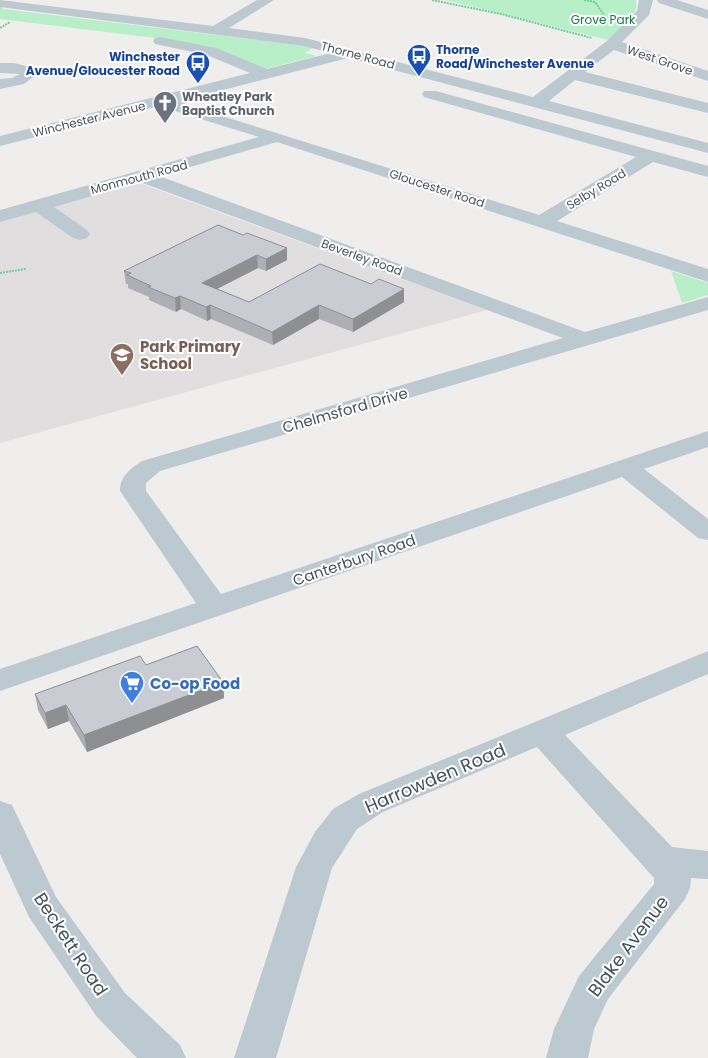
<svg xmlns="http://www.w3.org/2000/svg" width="708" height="1058" font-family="Poppins,sans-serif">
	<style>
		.education { fill: #e1dedf }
		.green { fill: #b9efc8 }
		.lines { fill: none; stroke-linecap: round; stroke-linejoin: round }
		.path { stroke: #71ce96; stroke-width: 2; stroke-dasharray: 2 1; stroke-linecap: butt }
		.minor { fill: #bdc9d0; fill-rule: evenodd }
		.wall { fill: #adafb5 }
		.shaded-wall { fill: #8d8f93 }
		.building { fill: #c9ccd2; stroke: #8d8f93 }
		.labels { text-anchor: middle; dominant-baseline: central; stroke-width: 4; stroke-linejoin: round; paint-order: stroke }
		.far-park-label { font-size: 12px; fill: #147d3e; stroke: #fff }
		.far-transit-label { font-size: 12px; font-weight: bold; fill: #164399; stroke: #fff; text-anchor: start }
		.far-street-label { font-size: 12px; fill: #45525b; stroke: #fff }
		.far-worship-label { font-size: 12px; font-weight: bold; fill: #5b616d; stroke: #fff; text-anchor: start }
		.education-label { font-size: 15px; font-weight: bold; fill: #785e54; stroke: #fff; text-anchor: start }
		.street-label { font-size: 15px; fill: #45525b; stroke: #fff }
		.shop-label { font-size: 15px; font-weight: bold; fill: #366cbe; stroke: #fff; text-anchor: start }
		.near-street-label { font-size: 18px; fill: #45525b; stroke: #fff }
	</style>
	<rect width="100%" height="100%" fill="#f0eded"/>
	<path class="education" d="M142,184l345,126 -487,133v-222l127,-36z"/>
	<path class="green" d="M446,0h190c3,18 -15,29 -27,40z
		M0,7h3v2l305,37 6,1 -9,6 12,3 -52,13 -85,-28 -180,-22z
		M671,271l37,12v12l-26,8z"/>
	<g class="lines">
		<path class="path" d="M432,0l69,14 91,24
			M584,0l11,2 14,20
			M0,28l10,-6
			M0,273l26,-4"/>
		<path class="minor" d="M0,0l213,26 44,-26h17l-45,28 76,10 228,59 74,-56 30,-30 2,-11h14l-4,15 -27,27 86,29v10l-94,-31 -29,22 123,31v10l-133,-33 -26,21 159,42v10l-360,-95 -168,43 10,5 349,109 97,-58 -212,-60 -2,-3 2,-3h12l272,75v11l-55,-15 -96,59 151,48v13l-431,-140 -118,34 426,156 123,-35v13l-548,161 -14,12v8l75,103 487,-163v16l-64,22 64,50v21l-10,-2 -76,-61 -622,214v-22l196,-66 -76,-112c0,-15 10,-22 22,-30l421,-123 -423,-156 -86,25 33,23 3,4 -3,4 -7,2 -7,-2 -37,-26 -36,10v-12l259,-73 -81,-25 -15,-7 -163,41v-10l250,-63 -43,-18 -52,-11 -2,-3 2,-3 5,-1 56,11 51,21 64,-16 -27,-7 -304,-39z
			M657,0h20l31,10v9l-49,-16z
			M0,63h14l16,4 6,8 -12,9 -24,5v-10l12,-1 8,-4 -20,-1z
			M708,651v23l-143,61 107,112 36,4v28l-17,-1 -1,10 -5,11 -77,100 -14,30 -6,29h-42l8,-29 25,-53 75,-92v-6l-117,-131 -154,65 -26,17 -25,39 -56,190h-42l62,-191 19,-35 18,-23 26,-15z
			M0,801l12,4 44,92 69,96 55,52 6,13h-49l-40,-41 -68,-100 -29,-63z"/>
	</g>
	<path class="wall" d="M218,225l69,35 -21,11 -8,-3 -41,21 32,13h155l-51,30 -34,-13 -46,26 -62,-26 -4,2 -26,-12 -5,3 -27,-12v-3l-21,-9v-4h-2l-2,-13z
		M146,665l77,17 1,16 -137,54 -18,-31 -21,8 -10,-19 -3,-16z"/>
	<path class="shaded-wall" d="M287,248v12l-21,11v-12z
		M257,255l1,13 -55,28 -1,-13z
		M404,289v13l-51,30v-13z
		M180,296l1,13 -5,3 -1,-14z
		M210,305l1,14 -4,2 -1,-14z
		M319,305v14l-46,26 -1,-13z
		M223,682l1,16 -137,54 -3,-17z
		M66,705l3,16 -21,8 -3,-16z"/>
	<path class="building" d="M218,225l25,10 4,-2 40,15 -21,11 -9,-4 -55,28 47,19 71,-38 51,20 8,-5 25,10 -51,30 -34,-14 -47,27 -62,-27 -4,2 -26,-11 -5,2 -27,-11 3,-1 -24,-11 4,-2 -7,-2z
		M197,646l26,36 -139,53 -18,-30 -21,8 -10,-19 105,-38 6,9z"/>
	<defs>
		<symbol id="bus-pin" viewBox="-11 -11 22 30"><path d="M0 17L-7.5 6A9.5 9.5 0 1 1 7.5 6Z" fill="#1a4fb4" stroke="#fff"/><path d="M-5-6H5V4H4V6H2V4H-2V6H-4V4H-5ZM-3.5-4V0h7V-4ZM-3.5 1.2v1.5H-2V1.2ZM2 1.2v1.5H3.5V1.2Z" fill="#fff"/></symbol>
		<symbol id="church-pin" viewBox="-11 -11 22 30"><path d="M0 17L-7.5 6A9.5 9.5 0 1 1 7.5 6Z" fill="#6b7280" stroke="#fff"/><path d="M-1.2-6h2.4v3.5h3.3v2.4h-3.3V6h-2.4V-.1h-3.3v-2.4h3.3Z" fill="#fff"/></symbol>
		<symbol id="school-pin" viewBox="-11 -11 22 30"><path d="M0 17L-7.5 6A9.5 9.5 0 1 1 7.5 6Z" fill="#8d6e63" stroke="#fff"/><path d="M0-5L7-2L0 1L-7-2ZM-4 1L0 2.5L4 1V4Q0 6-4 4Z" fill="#fff"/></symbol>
		<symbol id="supermarket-pin" viewBox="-11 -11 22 30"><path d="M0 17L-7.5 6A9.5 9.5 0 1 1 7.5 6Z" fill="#3f7fe0" stroke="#fff"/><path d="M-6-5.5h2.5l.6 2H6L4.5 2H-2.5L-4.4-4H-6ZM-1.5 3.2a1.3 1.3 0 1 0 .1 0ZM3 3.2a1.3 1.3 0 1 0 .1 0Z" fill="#fff"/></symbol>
	</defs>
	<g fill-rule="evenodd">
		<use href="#bus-pin" x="405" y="42" width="28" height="38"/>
		<use href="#bus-pin" x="184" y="49" width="28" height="38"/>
		<use href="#church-pin" x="151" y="89" width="28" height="38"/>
		<use href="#school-pin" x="108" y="341" width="28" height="38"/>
		<use href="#supermarket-pin" x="118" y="669" width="28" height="38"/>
	</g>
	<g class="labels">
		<g class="far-park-label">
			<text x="603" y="19">Grove Park</text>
		</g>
		<g class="far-transit-label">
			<text x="436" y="49">Thorne<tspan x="436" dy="14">Road/Winchester Avenue</tspan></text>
			<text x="180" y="56" text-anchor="end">Winchester<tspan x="180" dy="14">Avenue/Gloucester Road</tspan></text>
		</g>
		<g class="far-street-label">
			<text transform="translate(358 55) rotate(15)">Thorne Road</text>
			<text transform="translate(660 60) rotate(19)">West Grove</text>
			<text transform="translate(89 119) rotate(-14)">Winchester Avenue</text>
			<text transform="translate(139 177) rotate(-15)">Monmouth Road</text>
			<text transform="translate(437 188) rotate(18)">Gloucester Road</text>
			<text transform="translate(596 189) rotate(-31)">Selby Road</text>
			<text transform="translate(362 257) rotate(20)">Beverley Road</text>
		</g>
		<g class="far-worship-label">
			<text x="182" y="96">Wheatley Park<tspan x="182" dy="14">Baptist Church</tspan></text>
		</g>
		<g class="education-label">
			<text x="140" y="346">Park Primary<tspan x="140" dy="17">School</tspan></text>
		</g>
		<g class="street-label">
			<text transform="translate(345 410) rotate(-16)">Chelmsford Drive</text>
			<text transform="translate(354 560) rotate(-19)">Canterbury Road</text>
		</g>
		<g class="shop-label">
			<text x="150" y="683">Co-op Food</text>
		</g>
		<g class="near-street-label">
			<text transform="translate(435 778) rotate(-23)">Harrowden Road</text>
			<text transform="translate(71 944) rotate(57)">Beckett Road</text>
			<text transform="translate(628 946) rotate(-53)">Blake Avenue</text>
		</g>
	</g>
</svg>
